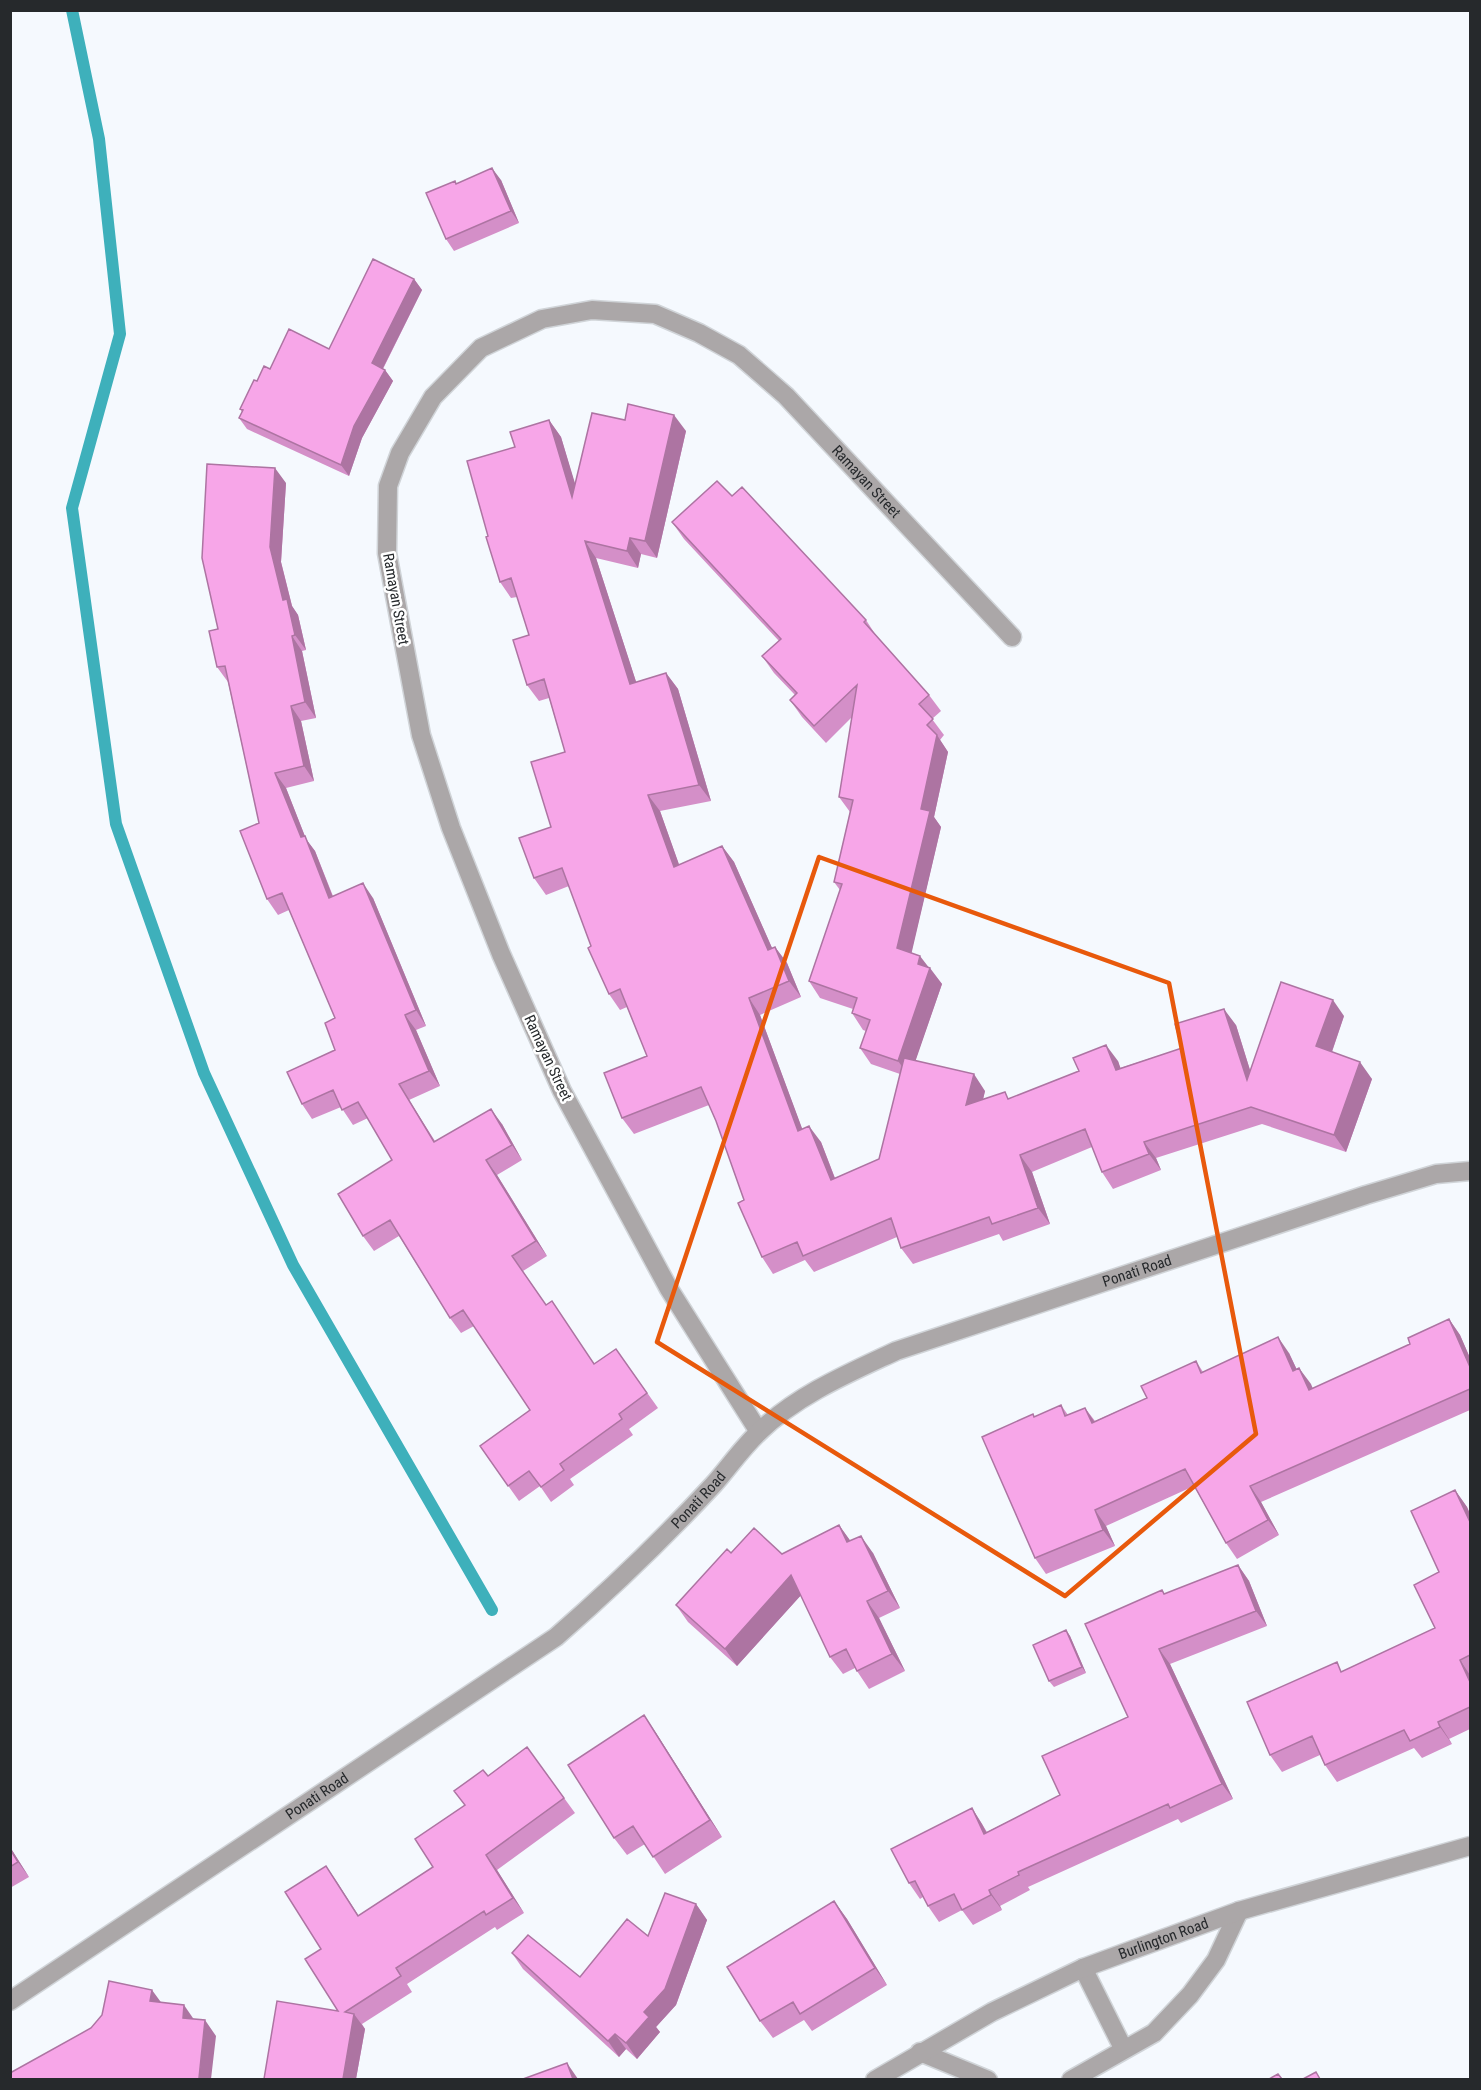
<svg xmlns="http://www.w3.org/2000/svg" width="1481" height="2090" font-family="'Roboto Condensed',sans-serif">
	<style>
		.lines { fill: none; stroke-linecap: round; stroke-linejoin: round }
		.stream { stroke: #3eb0bb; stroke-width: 12 }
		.lane-casing { stroke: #d0d4d8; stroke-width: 21 }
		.street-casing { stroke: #d0d4d8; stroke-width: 21 }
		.lane { stroke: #aba7a8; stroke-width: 18 }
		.street { stroke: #aba7a8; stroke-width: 18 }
		.wall { fill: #d48fc8 }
		.shaded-wall { fill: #ad74a2 }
		.building { fill: #f7a6e8; stroke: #ad74a2; stroke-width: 1.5 }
		.marked { fill: none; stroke: #e8590c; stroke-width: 4.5; stroke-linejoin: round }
		.labels { text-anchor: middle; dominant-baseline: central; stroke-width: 5; stroke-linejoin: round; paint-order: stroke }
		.street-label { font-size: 15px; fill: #26292c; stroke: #fff }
	</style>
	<rect width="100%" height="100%" fill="#f5f9fe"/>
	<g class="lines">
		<path class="stream" d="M72,10l27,129 21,195 -48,174 44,316 88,249 89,192 199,345"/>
		<defs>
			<path id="lane" d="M1083,1968l41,82
				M920,2052l68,28
				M1071,2080l83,-47 36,-38 26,-35 23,-49"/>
			<g id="street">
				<path id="s1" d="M759,1432l-90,-143 -107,-198 -61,-137 -50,-126 -30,-93 -34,-182 1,-67 12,-33 33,-56 48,-49 61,-29 50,-9 63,4 44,19 40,22 47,41 226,241"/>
				<path id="s2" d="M10,2001l546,-364c55,-48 108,-99 158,-153 15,-17 28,-36 45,-52 38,-37 90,-59 137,-81l470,-156 70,-21 34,-3"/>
				<path id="s3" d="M875,2080l117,-68 91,-44 156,-57 231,-65"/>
			</g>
		</defs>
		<use href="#lane" class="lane-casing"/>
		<use href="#street" class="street-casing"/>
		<use href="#lane" class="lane"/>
		<use href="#street" class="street"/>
	</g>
	<path class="wall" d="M501,180l18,43 -65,28 -8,-12z
		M414,279l8,11 -39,79 2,1 8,11 -31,57 -13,38 -102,-47 -8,-11 3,-6 -2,-3 17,-28 13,-12 59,-20z
		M549,420l12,17 14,48 50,-65 61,11 -29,127 -16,-4 -3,14 -42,-10 40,124 30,-9 12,16 33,112 -51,10 19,54 43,-19 12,16 38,86 3,-1 12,16 14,34 -41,18 42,114 19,13 14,36 44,-19 21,-85 -29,-10 -11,-16 6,-17 -3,-1 -11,-17 1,-4 -33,-11 -11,-17 31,-91 -6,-8 16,-70 -11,-15 13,-80 -26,26 -24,-26 -12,-17 5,-5 -21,-22 -12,-17 17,-15 -95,-102 -12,-17 60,-26 134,124 11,17 52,58 12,16 -9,8 12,16 -4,5 8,12 -14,65 7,10 -30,126 17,14 14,17 -27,77 70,30 -2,8 27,-1 108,-37 2,7 62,-20 54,-23 14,45 94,-54 -12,36 40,27 -26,73 -84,-28 -106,34 5,12 -48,19 -11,-17 -10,-25 -60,25 18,52 -47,17 -4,-7 -86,30 -12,-16 -4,-11 -83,35 -9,-12 -32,14 -11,-17 -18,-57 -28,-79 -7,-16 -75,29 -12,-16 25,-62 -20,-49 -7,3 -11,-16 -40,-108 -23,9 -12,-17 17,-51 14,-75 -16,-54 -10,3 -12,-16 2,-50 -12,-38 -6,1 -11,-16 -12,-46 27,-89z
		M286,483l-5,79 11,44 6,9 8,35 -4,1 14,67 -15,3 13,60 -28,7 20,51 9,12 18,45 40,2 53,128 -10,4 24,56 -31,14 26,41 67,-17 20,36 -25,15 50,81 -24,15 23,34 49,59 21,-15 42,59 -29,21 4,6 -63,44 4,6 -23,17 -11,-16 -21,15 -39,-55 50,-36 -56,-84 -13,7 -11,-15 -51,-82 -25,15 -11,-15 29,-76 -24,-42 -15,7 -12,-18 -29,12 -10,-15 33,-54v-32l-46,-108 -11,5 -11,-16 -8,-76 -31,-141 -11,-15 1,-38z
		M1449,1319l11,16 10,23v52l-209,92 18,33 -42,24 -11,-16 -32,-57 -88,40 9,20 -69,28 -11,-16 -2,-144 2,3 26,-12 7,10 17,-7 10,13 52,-23 49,-37 7,11 86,-19 8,17 2,-2 14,21 97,-45z
		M1455,1490l12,17 3,7v215l-21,10 3,5 -30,14 -8,-10 -77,34 -12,-17 -5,-10 -38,17 -12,-17 73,-84 92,-43 4,-56z
		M839,1525l11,16 23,12 27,55 -21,10 26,53 -36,18 -14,-21 -12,6 -13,-17 -29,-62 -64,71 -49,-44 -12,-17 55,-52 51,1z
		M1238,1565l11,16 18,45 -97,38 63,135 -52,24 -3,-4 -150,68 2,3 -30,16 2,4 -29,15 -11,-15 -23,12 -11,-16 -5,-9 -3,2 -11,-16 63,-75 15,24 73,-37 68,-78 34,-127 3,4z
		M1066,1630l4,6 16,37 -32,14 -5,-6z
		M644,1715l12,18 66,104 -57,37 -20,-30 -18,11 -13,-17z
		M527,1747l48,66 -78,57 27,43 -27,17 -2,-3 -88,57 5,8 -50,32 3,5 -9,50h-92l74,-68 -17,-62 5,-83 32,50 75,-49 32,-61 23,-30z
		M10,1847l19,30 -19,11z
		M834,1901l13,18 40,66 -75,46 -8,-11 -31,18 -13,-17z
		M696,1904l11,16 -31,85 -20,22 4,5 -23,27 -11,-10 -7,8 -96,-88 -11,-16 68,24 68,-41z"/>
	<path class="shaded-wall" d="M492,168l9,12 18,43 -8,-12z
		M414,279l8,11 -42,84 -8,-11z
		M385,370l8,11 -31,57 -13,38 -8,-11 13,-39z
		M674,415l12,16 -29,127 -12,-17z
		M549,420l12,17 23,76 -12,-16z
		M275,468l11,15 -5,79 11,44 6,9 8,35 -11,-15 -12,-35 -13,-53z
		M630,538l11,16 -3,14 -11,-17z
		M585,541l11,17 46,142 -12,-16z
		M292,636l10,15 14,67 -11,-16z
		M666,673l12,16 33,112 -12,-16z
		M291,706l10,15 13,60 -10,-15z
		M937,735l11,17 -14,65 7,10 -32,137 -12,-16 24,-139z
		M275,773l11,15 20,51 9,12 24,62 -10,-15 -28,-61z
		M648,795l12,16 26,73 -12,-17z
		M722,846l12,16 46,104 -12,-16z
		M363,883l10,15 53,128 -10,-16z
		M775,947l12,16 14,34 -12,-16z
		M920,956l10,13v-1l12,16 -32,93 -12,-16 20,-97z
		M749,998l11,17 49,132 -11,-16z
		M1333,1000l11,16 -16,47 -12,-17z
		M1224,1009l12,16 22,71 -11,-16z
		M405,1015l11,15 24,56 -11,-15z
		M1106,1045l12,16 9,25 -11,-16z
		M1360,1062l12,17 -26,73 -12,-17z
		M974,1074l11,17 -7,30 -12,-16z
		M399,1084l10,16 35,57 -10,-15z
		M491,1109l11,15 20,36 -10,-15z
		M809,1126l12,16 21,55 -11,-17z
		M1144,1142l12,16 5,12 -12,-16z
		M1020,1155l12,17 18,52 -12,-16z
		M486,1160l11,15 50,81 -11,-15z
		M1449,1319l11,16 10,23v9z
		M1278,1337l11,16 16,34 -12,-16z
		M1299,1368l12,16 9,22 -11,-16z
		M1085,1408l11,16 -4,-1z
		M1250,1486l11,16 18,33 -11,-15z
		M1455,1490l12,17 3,7v8z
		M1095,1510l11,16 9,20 -12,-16z
		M839,1525l13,18 -5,-1z
		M861,1536l12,17 27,55 -12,-17z
		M1238,1565l11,16 18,45 -11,-15z
		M791,1575l12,18 -66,73 -12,-17z
		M867,1601l12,17 26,53 -13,-17z
		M1066,1630l4,6 16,37 -4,-6z
		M1159,1649l11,15 63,135 -11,-15z
		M1460,1660l10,15v7z
		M644,1715l12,18 66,104 -12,-17z
		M1438,1722l11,17 3,5 -12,-17z
		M972,1808l10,16 13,25 -11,-15z
		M10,1847l19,30 -11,-15 -8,-13z
		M486,1855l11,15 27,43 -11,-15z
		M326,1866l11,16 32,50 -11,-16z
		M989,1890l11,16 2,4 -11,-15z
		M834,1901l13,18 40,66 -12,-17z
		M696,1904l11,16 -31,85 -20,22 4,5 -23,27 -11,-16 18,-31z
		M152,1990l11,15 -13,-4z
		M184,2005l11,16 -12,-3z
		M354,2014l11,15 -9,50h-13z
		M205,2020l11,16 -5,43 -12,-1z
		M615,2034l11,15 -7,8 -11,-16z
		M567,2063l11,16h-5z"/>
	<path class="building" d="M492,168l19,43 -65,28 -20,-46 29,-12 1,3z
		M373,259l41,20 -42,84 13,7 -31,56 -13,39 -102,-47 4,-8 -3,-1 14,-29 3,1 7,-15 6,3 19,-40 40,20z
		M628,404l46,11 -29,126 -15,-3 -3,13 -42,-10 45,143 36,-11 33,112 -51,10 26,72 48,-21 46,104 7,-3 14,34 -40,17 49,133 11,-5 22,54 48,-21 25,-101 70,16 -8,31 39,-13 3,7 71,-28 -6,-13 33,-13 10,25 66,-22 -7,-24 49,-15 23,71 34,-98 52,18 -17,46 44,16 -26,73 -83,-28 -107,35 5,12 -47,18 -17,-43 -65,26 18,53 -46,16 -3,-7 -88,31 -10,-30 -88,38 -6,-14 -35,15 -24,-54 6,-3 -28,-79 -15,-34 -79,31 -18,-45 43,-17 -27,-67 -11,5 -21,-46 3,-2 -29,-78 -28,10 -15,-40 32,-11 -20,-65 34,-10 -21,-73 -17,6 -14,-45 16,-5 -18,-57 -11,4 -14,-45 2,-1 -21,-75 48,-14 -5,-15 39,-12 23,77 20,-84 33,7z
		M207,464l68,4 -5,79 13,53 4,-1 8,36 -3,1 13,66 -14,4 13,60 -29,7 26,64 4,-1 24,62 34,-15 53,127 -11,5 24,56 -30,13 35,58 57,-33 21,36 -26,15 50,81 -24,15 34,49 6,-4 42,63 22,-15 31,44 -28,21 3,5 -62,45 4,6 -23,17 -12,-16 -21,15 -28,-40 50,-36 -67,-100 -13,8 -60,-98 -27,16 -25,-42 54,-34 -34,-58 -16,8 -9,-20 -31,14 -15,-32 48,-22 -10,-27 10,-5 -53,-125 -15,6 -27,-68 19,-8 -34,-157 -8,1 -8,-36 9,-2 -16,-71z
		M717,481l15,15 10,-9 124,133 -2,2 65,73 -10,9 14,15 -6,6 10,10 -16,74 9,2 -33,137 23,8 -2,8 12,4 -32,93 -38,-13 10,-28 -18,-7 5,-15 -48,-17 33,-97 -8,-2 19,-82 -14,-3 18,-112 -43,41 -24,-26 7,-7 -35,-37 19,-17 -109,-117z
		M1449,1319l21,48v22l-220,97 18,34 -42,23 -41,-74 -90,41 8,20 -68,28 -53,-121 51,-23 1,3 27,-12 4,11 20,-8 7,15 55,-25 -6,-12 55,-25 5,12 77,-36 15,34 6,-3 10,22 101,-46 -2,-6z
		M1455,1490l15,32v133l-10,5 10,22v25l-32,15 2,5 -30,14 -6,-11 -79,35 -13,-29 -42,19 -23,-53 90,-40 4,10 94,-44 -21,-43 25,-13 -28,-61z
		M839,1525l8,17 14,-6 27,55 -21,10 25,53 -35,17 -11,-22 -16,8 -39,-82 -66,74 -49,-44 51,-56 4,4 23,-25 28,26z
		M1238,1565l18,46 -97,38 63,135 -52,24 -2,-4 -150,68 1,3 -30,15 2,5 -29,15 -8,-16 -26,12 -13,-25 -6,2 -18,-34 81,-41 12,26 76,-39 -18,-39 86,-39 -43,-93 77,-34 2,4z
		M1066,1630l16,37 -33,14 -16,-36z
		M644,1715l66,105 -57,37 -20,-31 -19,12 -46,-73z
		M527,1747l37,51 -78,57 27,43 -27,17 -2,-4 -88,57 5,8 -56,36 9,2 -11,65h-79l13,-78 61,10 -33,-52 16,-10 -36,-57 41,-26 32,50 75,-49 -18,-28 50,-34 -11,-14 29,-21 5,6z
		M10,1849l8,13 -8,5z
		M665,1893l31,11 -31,85 -21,23 5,5 -23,26 -11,-9 -7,7 -96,-88 16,-18 52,42 47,-58 21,17z
		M834,1901l41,67 -75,46 -7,-12 -33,19 -33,-54z
		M109,1981l43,9 -2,11 34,4 -1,13 22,2 -6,58 12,1h-201v-6l81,-45 11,-13z
		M567,2063l6,16h-50z
		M1316,2072l4,7h-17z
		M1278,2074l4,5h-13z"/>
	<path class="marked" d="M819,857l350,126 87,451 -191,162 -408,-254z"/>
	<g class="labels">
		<g class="street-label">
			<text stroke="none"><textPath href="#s1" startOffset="1653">Ramayan Street</textPath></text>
			<text transform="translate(396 599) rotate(80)">Ramayan Street</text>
			<text transform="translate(548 1058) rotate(65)">Ramayan Street</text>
			<text stroke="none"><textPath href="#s2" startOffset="1359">Ponati Road</textPath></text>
			<text stroke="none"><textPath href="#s2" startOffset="854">Ponati Road</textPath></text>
			<text stroke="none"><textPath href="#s2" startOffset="369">Ponati Road</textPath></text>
			<text stroke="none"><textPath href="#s3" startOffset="322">Burlington Road</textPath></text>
		</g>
	</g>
	<rect width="1481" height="2090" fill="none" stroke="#26292c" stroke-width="24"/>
</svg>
